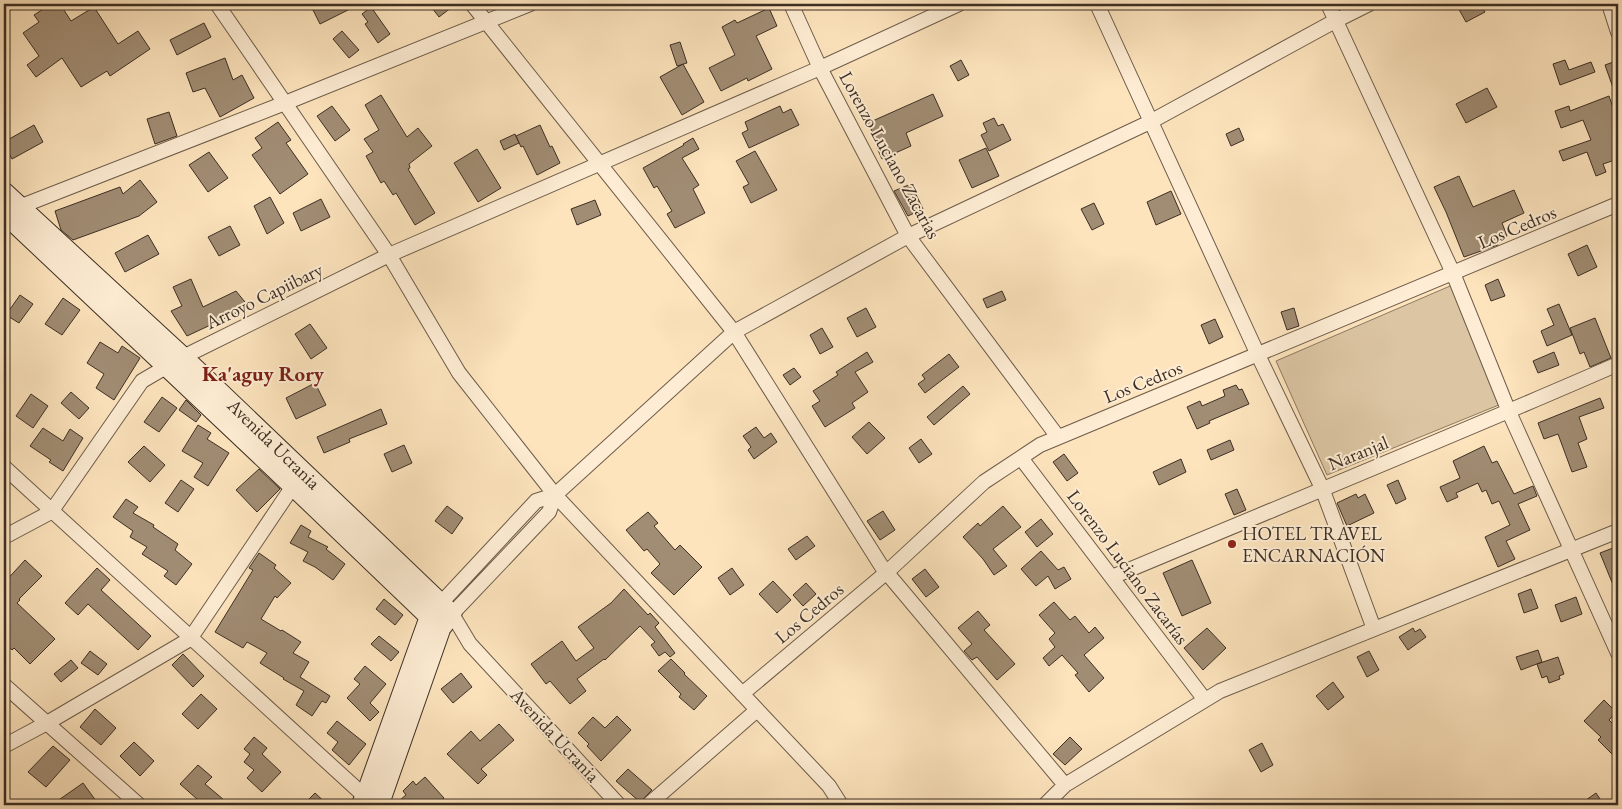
<svg xmlns="http://www.w3.org/2000/svg" width="1622" height="809" font-family="'EB Garamond',serif">
	<style>
		.green { fill: #dcc5a3; stroke: #8c7a64 }
		.building { fill: #a18d74; stroke: #3d2f24 }
		.lines { fill: none; stroke-linecap: round; stroke-linejoin: round }
		.street-casing { stroke: #6d5c4a; stroke-width: 16 }
		.secondary-casing { stroke: #3d2f24; stroke-width: 21 }
		.street { stroke: #feedd4; stroke-width: 14 }
		.secondary { stroke: #feedd4; stroke-width: 19 }
		.poi-dot { fill: #8f2418; stroke: #feedd4; stroke-width: 2 }
		.labels { text-anchor: middle; dominant-baseline: central; stroke-width: 4; stroke-linejoin: round; paint-order: stroke }
		.street-label { font-size: 19px; fill: #3d2f24; stroke: #feedd4 }
		.poi-label { font-size: 19px; fill: #3d2f24; stroke: #feedd4; text-anchor: start }
		.quarter-label { font-size: 21px; font-weight: bold; fill: #7a1f14; stroke: #feedd4 }
	</style>
	<rect width="100%" height="100%" fill="#fde4bd"/>
	<filter id="stains"><feTurbulence type="fractalNoise" baseFrequency=".004" numOctaves="4"/><feColorMatrix values="0 0 0 0 .2 0 0 0 0 .09 0 0 0 0 .02 0 0 0 .5 -.17"/></filter>
	<radialGradient id="worn" r=".72"><stop offset=".6" stop-color="#630" stop-opacity="0"/><stop offset="1" stop-color="#630" stop-opacity=".3"/></radialGradient>
	<path class="green" d="M1457,283l54,117 -184,75 -51,-114z"/>
	<path class="building" d="M51,4h9l11,17 23,-14 24,37 20,-13 12,18 -40,27 -3,-5 -26,16 -19,-29 -26,19 -9,-12 12,-9 -16,-23 16,-11 -5,-7z
		M325,4h35l-40,20 -7,-14z
		M429,4h27l-17,13z
		M1456,4h24l5,8 -19,10z
		M371,7l19,27 -12,9 -13,-19 3,-2 -6,-8z
		M769,8l8,18 -21,10 16,33 -24,12 -1,-3 -26,13 -12,-23 26,-13 -13,-28 13,-7 2,3z
		M204,23l7,14 -34,18 -7,-15z
		M342,31l17,19 -10,8 -16,-19z
		M680,42l7,21 -10,3 -7,-21z
		M225,58l8,22 9,-5 12,23 -34,19 -15,-29 -12,4 -7,-19z
		M961,60l8,15 -11,6 -8,-15z
		M1565,60l4,10 22,-8 4,10 -35,13 -7,-21z
		M1616,61l2,6 -1,32 -12,-34z
		M683,64l21,38 -22,13 -22,-38z
		M1487,88l10,19 -31,16 -10,-19z
		M933,94l10,22 -37,17 5,13 -29,13 -5,-11h3l-12,-25z
		M381,95l26,42 11,-9 14,18 -23,18 1,4 -2,1 27,44 -20,12 -19,-32 -3,2 -9,-14 -3,2 -15,-27 7,-4 -9,-13 15,-9 -14,-25z
		M1609,96l9,26v37l-15,5 3,8 -10,4 -9,-24 -24,9 -4,-10 32,-11 -8,-20 -22,8 -6,-17 14,-5 1,5z
		M332,106l18,24 -15,11 -18,-25z
		M780,106l3,7 8,-4 8,16 -50,23 -7,-15 6,-3 -3,-8z
		M169,112l8,24 -22,8 -8,-25z
		M994,118l4,8 5,-2 8,16 -22,11 -8,-16 6,-3 -4,-9z
		M278,122l13,18 -5,3 22,31 -28,20 -28,-39 10,-7 -7,-10z
		M34,125l9,17 -31,17 -8,-14v-3z
		M540,125l10,22 2,-1 8,17 -23,12 -14,-29 -2,1 -5,-11z
		M1239,128l5,12 -13,6 -5,-12z
		M515,134l4,9 -15,7 -4,-9z
		M693,138l6,11 -17,9 17,27 -6,4 12,24 -30,15 -8,-14 5,-3 -15,-25 -3,2 -11,-20 41,-23 -1,-1z
		M986,148l13,28 -27,12 -13,-28z
		M477,149l24,39 -23,14 -24,-39z
		M755,151l22,39 -26,13 -8,-16 6,-3 -13,-23z
		M209,152l19,26 -20,14 -19,-27z
		M1459,176l14,31 41,-17 10,23 -22,10 5,13 -11,5 2,4 -34,12 -18,-45 -12,-25z
		M140,180l17,22 -18,14 -66,24 -12,-10 -6,-19 65,-24 3,7z
		M911,184l12,25 -15,7 -14,-25z
		M1171,191l10,23 -25,11 -9,-23z
		M270,197l14,26 -17,11 -13,-28z
		M321,199l9,18 -29,14 -8,-18z
		M595,200l6,15 -24,10 -6,-16z
		M1094,203l10,21 -12,6 -11,-21z
		M230,226l10,19 -21,11 -11,-19z
		M148,235l11,19 -34,18 -10,-19z
		M1587,245l10,22 -19,9 -10,-22z
		M191,279l12,28 33,-16 13,16 -62,29 -16,-25 11,-5 -9,-19z
		M1498,279l7,17 -14,5 -6,-16z
		M1002,291l4,9 -19,8 -4,-9z
		M20,295l13,9 -14,19 -13,-8z
		M63,298l17,12 -18,25 -17,-11z
		M1559,304l13,31 -25,11 -6,-15 13,-6 -7,-16z
		M866,308l10,19 -19,10 -10,-19z
		M1294,308l5,18 -12,4 -6,-18z
		M1595,318l16,40 -21,9 -6,-15 -4,2 -10,-26z
		M1215,319l8,18 -14,7 -8,-19z
		M310,324l17,24 -16,11 -16,-25z
		M822,328l11,19 -13,7 -10,-19z
		M100,342l18,11 4,-7 18,12 -26,42 -18,-12 8,-14 -17,-11z
		M867,352l6,10 -18,10 13,20 -16,11 3,5 -30,19 -13,-21 8,-5 -7,-10 25,-16 -2,-3z
		M1554,352l5,13 -21,8 -5,-12z
		M949,354l10,13 -34,26 -7,-9 7,-5 -3,-4z
		M794,368l7,9 -11,8 -7,-10z
		M315,383l11,22 -30,14 -10,-21z
		M1236,385l3,5 3,-1 7,15 -40,17 1,2 -13,6 -10,-22 13,-6 2,5 23,-10 -2,-6z
		M963,386l7,8 -36,31 -7,-8z
		M71,392l18,16 -10,11 -18,-16z
		M31,394l17,12 -15,22 -17,-12z
		M162,397l15,11 -18,24 -15,-10z
		M1600,398l4,10 -25,9 8,22 -9,4 9,24 -15,5 -14,-38 -14,5 -6,-16z
		M186,400l15,15 -5,7 -17,-12z
		M381,409l6,15 -38,15 1,3 -26,11 -7,-16z
		M869,422l16,16 -18,16 -15,-17z
		M198,425l13,8 -4,6 22,14 -21,33 -14,-9 9,-14 -21,-12z
		M756,427l8,11 7,-5 6,9 -23,17 -6,-9 3,-3 -8,-11z
		M43,428l20,13 7,-12 13,9 -20,33 -14,-9 2,-2 -21,-14z
		M921,439l11,15 -13,9 -10,-15z
		M1230,440l4,10 -23,10 -4,-10z
		M404,445l8,18 -20,9 -8,-18z
		M144,446l21,19 -15,17 -22,-20z
		M1484,446l8,17 5,-2 17,33 19,-8 4,10 -19,8 12,26 -24,11 9,18 -17,8 -13,-30 25,-12 -11,-24 -7,3 -6,-14 -4,2 -4,-9 -22,10 2,4 -11,5 -7,-15 20,-9 -7,-17z
		M1064,454l14,19 -11,8 -14,-19z
		M1181,459l5,13 -27,13 -6,-13z
		M259,469l21,20 -23,23 -21,-22z
		M181,480l13,9 -16,23 -13,-9z
		M1398,480l8,19 -10,5 -9,-19z
		M1237,489l9,21 -12,5 -9,-21z
		M1356,494l2,4 7,-4 9,19 -27,13 -10,-23z
		M126,499l12,8 -5,6 21,12 -1,2 25,17 -3,6 17,14 -16,21 -12,-9 4,-5 -26,-17 5,-7 -17,-10 3,-6 -20,-14z
		M447,506l16,12 -11,16 -17,-13z
		M1003,506l18,21 -28,22 14,17 -13,9 -11,-16 -20,-22 15,-14 2,3z
		M883,511l12,19 -15,10 -13,-19z
		M648,512l10,11 -4,3 21,24 5,-5 22,22 -28,28 -23,-22 9,-9 -13,-15 -3,2 -18,-21z
		M1041,519l12,15 -16,13 -12,-15z
		M301,525l10,6 -3,6 20,10 -2,2 19,15 -12,16 -18,-13 -12,-6 5,-9 -18,-9z
		M807,536l8,10 -19,14 -8,-11z
		M1618,546v51l-18,-44z
		M1041,551l17,19 6,-3 7,12 -16,10 -7,-13 -12,10 -15,-17z
		M259,553l17,12 -2,3 17,15 -14,15 -2,-2 -14,23 20,12 1,-1 19,12 -8,11 16,9 -9,15 30,19 -4,7 -4,-2 -10,15 -16,-11 8,-14 -21,-12 1,-1 -24,-15 7,-10 -20,-11 -4,6 -28,-16 38,-62 -4,-2z
		M25,560l17,16 -23,23 1,1 -3,3 38,36 -25,25 -16,-16 -2,2 -8,-8v-59z
		M1192,560l19,43 -29,13 -19,-43z
		M97,568l13,12 -9,10 50,46 -13,14 -50,-46 -10,11 -13,-12z
		M732,568l12,17 -14,10 -12,-17z
		M925,569l14,18 -13,10 -14,-18z
		M773,581l18,19 -14,13 -18,-19z
		M806,583l10,11 -13,12 -10,-11z
		M624,589l24,26 2,-2 9,10 -4,4 20,26 -5,4 -5,-5 -6,4 -8,-11 4,-3 -15,-16 -35,34 -1,-1 -27,20 9,12 -16,13 -20,-23 -4,3 -15,-20 31,-23 14,20 18,-13 -16,-21 33,-24z
		M1531,589l7,19 -14,5 -6,-19z
		M1576,597l6,17 -21,8 -6,-17z
		M384,599l19,16 -8,10 -19,-16z
		M1054,602l16,18 5,-4 14,17 6,-6 9,11 -20,17 20,23 -15,14 -14,-17 3,-2 -16,-18 -13,11 -6,-8 12,-11 -6,-8 6,-6 -16,-18z
		M978,611l12,14 -6,5 31,34 -18,16 -20,-23 -5,3 -8,-9 8,-7 -14,-16z
		M1207,628l19,20 -23,22 -19,-22z
		M1413,628l2,4 5,-3 6,8 -18,13 -9,-13z
		M379,636l20,16 -8,9 -20,-17z
		M1538,650l4,12 -21,8 -5,-13z
		M90,651l17,13 -9,11 -17,-12z
		M1369,651l10,19 -12,7 -10,-20z
		M183,654l21,22 -11,11 -21,-22z
		M1558,657l6,17 -5,2 1,3 -11,4 -2,-7 -5,2 -5,-14z
		M671,659l14,14 -1,1 23,22 -13,14 -15,-13 2,-3 -23,-23z
		M71,660l7,8 -17,14 -7,-8z
		M365,666l21,18 -16,19 9,9 -9,9 -23,-23 13,-14 -6,-5z
		M461,673l11,14 -19,16 -12,-14z
		M1333,682l11,15 -16,13 -12,-14z
		M201,694l16,15 -19,20 -16,-15z
		M1604,700l12,12 -7,8 9,9v31l-20,-20 3,-3 -17,-16z
		M95,709l21,19 -15,17 -21,-18z
		M617,716l14,14 -30,31 -14,-15 2,-2 -11,-11 15,-16 12,11z
		M337,721l29,23 -17,21 -17,-15 6,-8 -11,-9z
		M499,724l15,16 -33,29 6,6 -9,9 -31,-30 24,-23 9,10z
		M254,737l13,11 -5,6 19,18 -19,20 -15,-14 7,-8 -10,-8 6,-8 -6,-5z
		M1070,737l12,12 -17,16 -12,-11z
		M134,742l20,19 -14,15 -20,-20z
		M1262,743l11,22 -12,7 -12,-22z
		M53,746l17,14 -24,27 -18,-15z
		M198,765l14,12 -7,7 25,21h-38l5,-6 -17,-15z
		M628,769l24,21 -12,12 -24,-21z
		M425,777l19,21 -8,7h-42l12,-10 -3,-4 10,-10 3,4z
		M83,783l16,22h-48l2,-1z
		M315,793l13,12h-25z
		M1596,793l8,12h-25z"/>
	<g class="lines">
		<defs>
			<path id="street" d="M217,4l172,251 70,118 96,122 274,291 12,19
				M472,4l262,328 148,235 183,218
				M791,4l29,64 88,168 150,201
				M1097,4l161,351 64,133 52,141
				M1328,4l125,269 56,139 109,241
				M1609,4l9,28
				M4,5l2,-1
				M14,209l271,-106 245,-99
				M1021,458l184,242
				M4,467l367,335
				M555,495l179,-163 174,-96 242,-114 185,-101 34,-17
				M4,537l47,-25 91,-131 41,-24 206,-102 431,-187 139,-64
				M1112,577c169,-71 339,-140 506,-213
				M441,603l95,-102 19,-6 -6,17 -97,102 18,30 149,161
				M4,685l135,120
				M742,694l145,-122 97,-90 56,-37 578,-241
				M4,746l43,-23 143,-84 103,-153 5,-5
				M648,805l109,-95
				M1045,805l20,-20 155,-94 398,-160"/>
			<path id="secondary" d="M4,192l179,165 269,257 -11,14 -62,177
				M4,213l289,273 148,142
				M361,805l4,-8 64,-179 6,-8"/>
		</defs>
		<use href="#street" class="street-casing"/>
		<use href="#secondary" class="secondary-casing"/>
		<use href="#street" class="street"/>
		<use href="#secondary" class="secondary"/>
	</g>
	<circle class="poi-dot" cx="1232" cy="544" r="5"/>
	<g class="labels">
		<g class="street-label">
			<text transform="translate(890 155) rotate(61)">Lorenzo Luciano Zacarias</text>
			<text transform="translate(1517 227) rotate(-23)">Los Cedros</text>
			<text transform="translate(264 296) rotate(-26)">Arroyo Capiibary</text>
			<text transform="translate(1143 382) rotate(-22)">Los Cedros</text>
			<text transform="translate(274 444) rotate(44)">Avenida Ucrania</text>
			<text transform="translate(1358 453) rotate(-22)">Naranjal</text>
			<text transform="translate(1128 567) rotate(53)">Lorenzo Luciano Zacarías</text>
			<text transform="translate(809 613) rotate(-40)">Los Cedros</text>
			<text transform="translate(555 735) rotate(47)">Avenida Ucrania</text>
		</g>
		<g class="poi-label">
			<text x="1242" y="533">HOTEL TRAVEL<tspan x="1242" dy="22">ENCARNACIÓN</tspan></text>
		</g>
		<g class="quarter-label">
			<text x="263" y="373">Ka'aguy Rory</text>
		</g>
	</g>
	<rect width="1622" height="809" fill="none" stroke="#fde4bd" stroke-width="20"/>
	<rect x="5" y="5" width="1612" height="799" fill="none" stroke="#3d2f24" stroke-width="2.5"/>
	<rect x="10" y="10" width="1602" height="789" fill="none" stroke="#3d2f24"/>
	<rect width="100%" height="100%" filter="url(#stains)"/>
	<rect width="100%" height="100%" fill="url(#worn)"/>
</svg>
